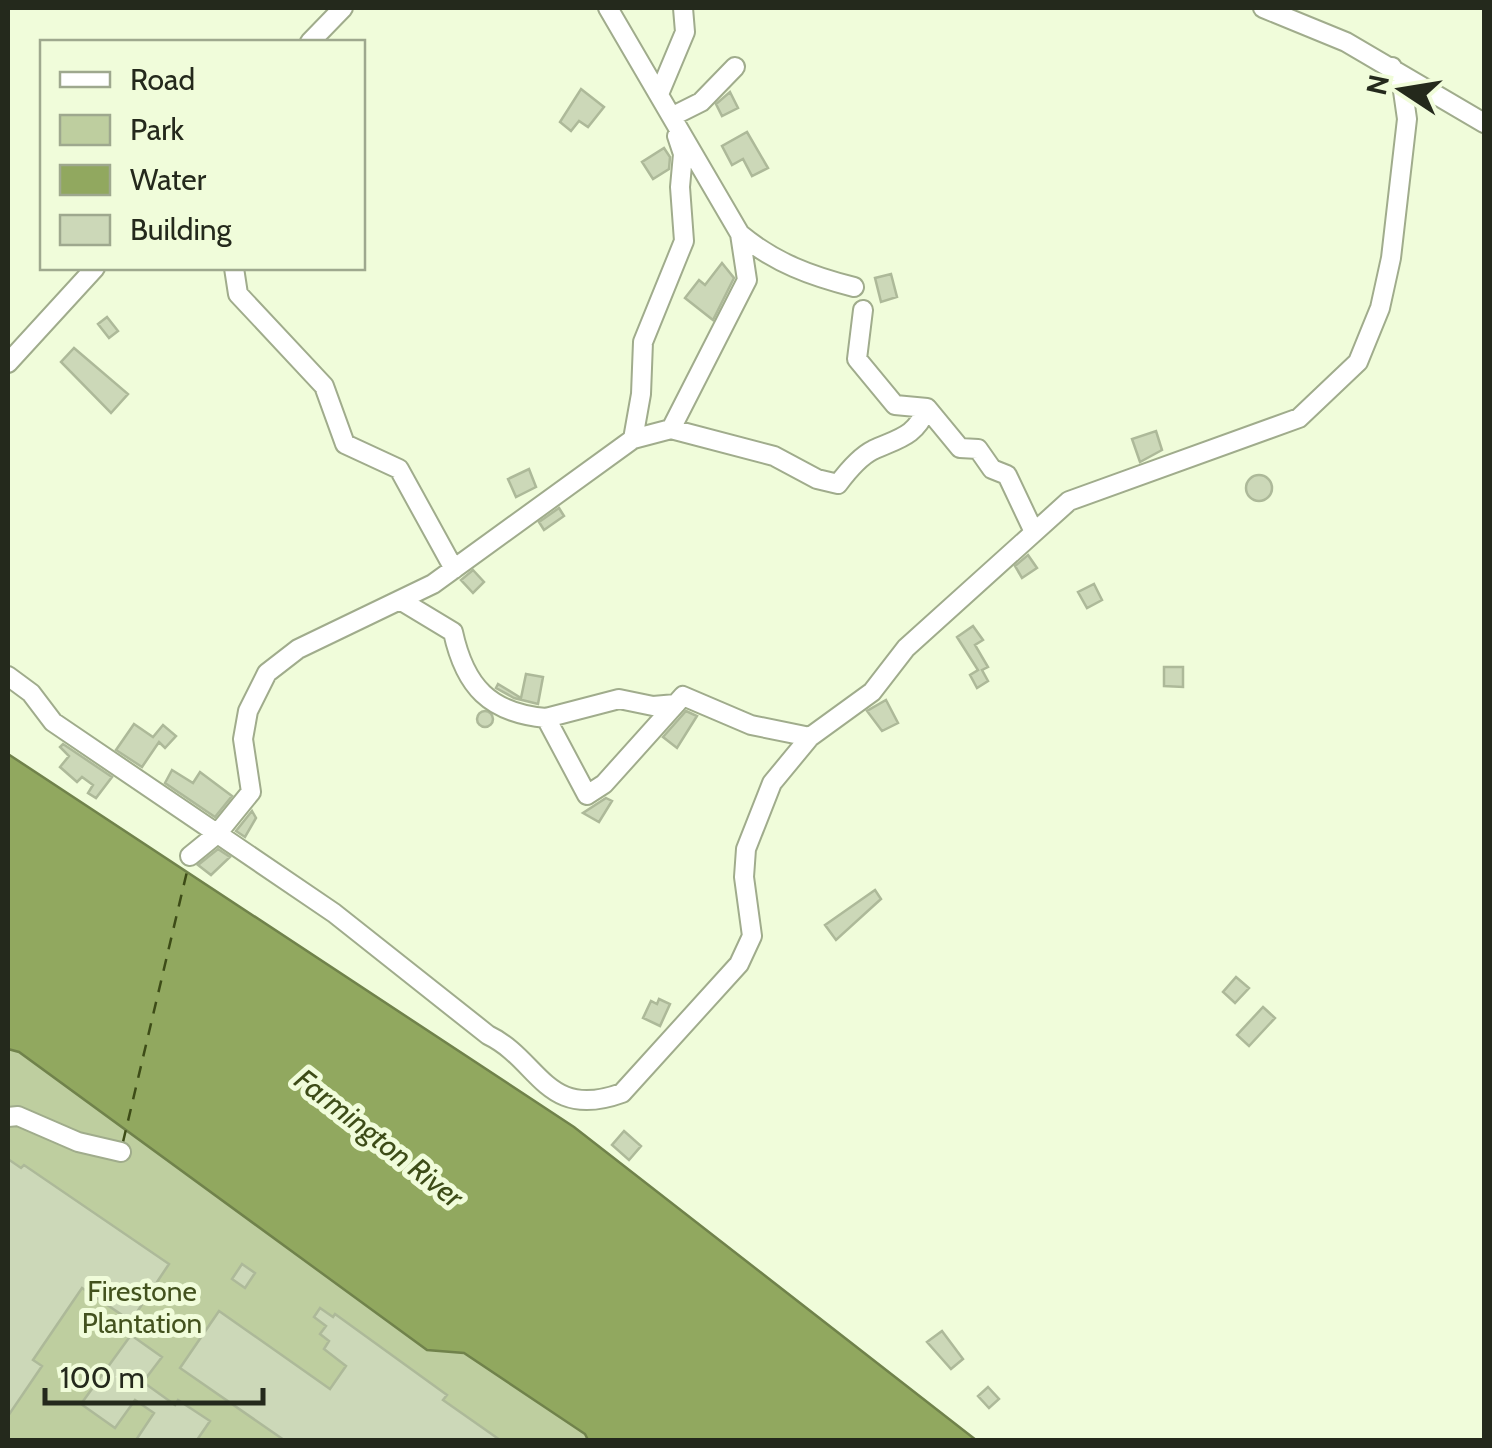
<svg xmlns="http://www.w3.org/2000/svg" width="1492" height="1448" font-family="Cabin,sans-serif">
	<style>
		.green { fill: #bece9f }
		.water { fill: #91a85f; stroke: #70824b; stroke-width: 2.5 }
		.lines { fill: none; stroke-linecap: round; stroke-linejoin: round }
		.ferry { stroke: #3d4c17; stroke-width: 2.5; stroke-dasharray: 12 10; stroke-linecap: butt }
		.building { fill: #ccd8b8; stroke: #adb999; stroke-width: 2.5 }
		.minor-casing { stroke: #a0ac8c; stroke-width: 22 }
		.minor { stroke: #fff; stroke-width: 18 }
		.labels { text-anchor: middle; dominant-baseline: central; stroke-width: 10; stroke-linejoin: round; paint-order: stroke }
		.park-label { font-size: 28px; fill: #43521e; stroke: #f0fcda }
		.water-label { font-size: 30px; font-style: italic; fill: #3d4c17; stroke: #f0fcda }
	</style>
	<rect width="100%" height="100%" fill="#f0fcda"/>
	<path class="green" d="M8,1049l11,3 408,298 37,3 121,81 3,6h-580z"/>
	<path class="water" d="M8,754l566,373 402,313h-388l-3,-6 -121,-81 -37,-3 -408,-298 -11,-3z"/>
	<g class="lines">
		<path class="ferry" d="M123,1142l66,-279"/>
	</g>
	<path class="building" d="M581,89l23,18 -16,20 -9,-6 -8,10 -11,-9z
		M730,92l8,16 -16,8 -6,-12z
		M747,132l21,36 -16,8 -9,-17 -11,6 -10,-19z
		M664,148l6,9 -1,12 -16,10 -11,-17z
		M722,263l12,15 -21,42 -28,-22 14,-18 6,5z
		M891,274l6,23 -16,5 -6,-24z
		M107,317l11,14 -9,7 -11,-14z
		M74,348l54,46 -17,19 -50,-51z
		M1156,431l6,19 -22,12 -8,-23z
		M529,469l7,18 -20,10 -8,-18z
		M1246 488a13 13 0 1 1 26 0a13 13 0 1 1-26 0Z
		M559,508l5,8 -20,14 -5,-8z
		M1028,555l9,13 -15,10 -7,-12z
		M473,570l11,12 -11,11 -12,-13z
		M1094,584l8,16 -15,8 -9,-16z
		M973,626l10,14 -8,5 13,22 -6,3 6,11 -11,7 -7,-13 8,-5 -21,-33z
		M1164,667h19v20l-19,-1z
		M526,674l17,3 -5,27 -24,-6 -18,-10 2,-4 23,14z
		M886,700l12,23 -16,8 -15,-20z
		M477 719a8 8 0 1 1 16 0a8 8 0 1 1-16 0Z
		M686,711l11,5 -20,32 -14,-11z
		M134,724l19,13 10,-12 13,11 -11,12 -6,-6 -17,25 -26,-17z
		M63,744l49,33 -16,21 -8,-5 5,-8 -11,-8 -5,5 -17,-15 9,-11 -9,-9z
		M172,770l21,13 7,-11 32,24 -17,21 -50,-34z
		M606,798l6,3 -13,21 -16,-9z
		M252,811l4,7 -11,19 -9,-6z
		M218,849l12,8 -19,18 -13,-10z
		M875,890l6,9 -45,41 -11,-15z
		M1236,977l13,11 -14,15 -12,-11z
		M659,999l11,5 -10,22 -17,-8 8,-17 6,3z
		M1263,1007l12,11 -26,28 -12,-11z
		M624,1131l17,15 -12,14 -17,-15z
		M8,1159l13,9 3,-3 145,99 -38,57 -49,-33 -49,72 9,6 -34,50z
		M242,1264l13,9 -10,15 -13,-9z
		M320,1308l13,9 2,-3 112,81 -4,5 57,40h-216l-104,-72 39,-57 111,78 16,-23 -22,-17 5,-8 -9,-7 6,-8 -12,-9z
		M942,1331l21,28 -12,10 -24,-27z
		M131,1335l31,22 -19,25 32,23 3,-5 32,21 -13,19h-61l18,-27 -19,-13 -20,28 -34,-24z
		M988,1387l11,12 -10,9 -11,-12z"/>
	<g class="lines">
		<defs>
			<path id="minor" d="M608,8l132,226c35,29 71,42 114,53
				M1263,8l83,34 138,81
				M310,42l33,-34
				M659,94l26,-62 -2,-24
				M673,116l28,-14 34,-35
				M234,268l4,26 86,92 21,58 54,25 55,100
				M863,310l-6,49 38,46 32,3 33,40 18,1 14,20 15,6 27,57
				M8,363l87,-95
				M671,429l103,27 43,23 21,5c9,-12 21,-27 35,-34 26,-12 42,-13 54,-42
				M633,439l8,-45 2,-52 41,-101 -4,-54 3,-33 -6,-18
				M400,600l53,32c12,55 37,81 93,86l41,77 17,-11 79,-88 68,29 59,12
				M8,676l23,17 22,29 281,191 154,122c52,25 57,86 134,58l117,-129 13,-28 -8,-59 2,-28 26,-66 38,-46 62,-45 34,-44 163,-147 230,-83 59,-56 22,-54 11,-50 16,-139 -5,-35 -10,-17
				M546,718l73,-19 34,7 23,-2
				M190,856l27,-22 34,-42 -8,-53 5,-28 19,-38 31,-24 135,-65 200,-145 38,-10 76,-149 -7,-46
				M8,1117l10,-1 60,26 43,10"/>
		</defs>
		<use href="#minor" class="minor-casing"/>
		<use href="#minor" class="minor"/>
	</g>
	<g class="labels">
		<g class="park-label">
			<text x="142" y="1291">Firestone<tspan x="142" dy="32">Plantation</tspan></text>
		</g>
		<g class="water-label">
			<text transform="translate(379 1138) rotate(38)">Farmington River</text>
		</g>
	</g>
	<rect width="1492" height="1448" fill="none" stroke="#24291c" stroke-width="20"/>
	<rect x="40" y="40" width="325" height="230" fill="#f0fcda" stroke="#9ea88e" stroke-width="2.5"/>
	<rect x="60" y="72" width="50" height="15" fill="#ffffff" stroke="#9ea88e" stroke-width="2.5"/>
	<text x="130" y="90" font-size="30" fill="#24291c">Road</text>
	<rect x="60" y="115" width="50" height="30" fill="#bece9f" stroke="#9ea88e" stroke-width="2.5"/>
	<text x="130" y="140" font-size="30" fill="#24291c">Park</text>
	<rect x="60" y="165" width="50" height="30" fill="#91a85f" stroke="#9ea88e" stroke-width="2.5"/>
	<text x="130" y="190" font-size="30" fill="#24291c">Water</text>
	<rect x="60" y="215" width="50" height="30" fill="#ccd8b8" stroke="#9ea88e" stroke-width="2.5"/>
	<text x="130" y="240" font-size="30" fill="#24291c">Building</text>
	<g transform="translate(1402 90) rotate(282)" stroke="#f0fcda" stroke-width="8" paint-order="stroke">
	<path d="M0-8L18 38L0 25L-18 38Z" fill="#24291c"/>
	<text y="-15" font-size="28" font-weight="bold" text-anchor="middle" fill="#24291c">N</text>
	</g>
	<path d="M45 1388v15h218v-15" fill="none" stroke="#24291c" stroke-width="5"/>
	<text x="60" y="1388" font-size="30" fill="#24291c" stroke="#f0fcda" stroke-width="8" paint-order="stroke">100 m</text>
</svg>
